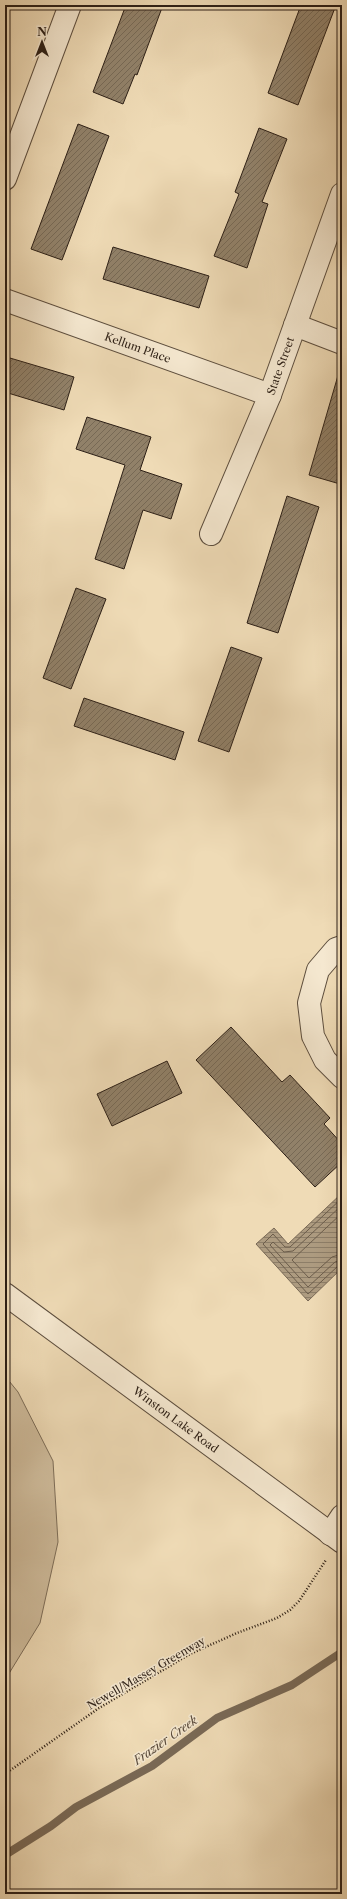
<svg xmlns="http://www.w3.org/2000/svg" width="347" height="1899" font-family="'Libre Caslon Text',serif">
	<style>
		.green { fill: #cebb9b; stroke: #7d6d58 }
		.water { fill: url(#water-rules); stroke: #796956 }
		.lines { fill: none; stroke-linecap: round; stroke-linejoin: round }
		.shore { stroke: #6c5d4b; stroke-width: 1 }
		.stream { stroke: #796956; stroke-width: 8 }
		.building { fill: url(#building-hatch); stroke: #2c1f16 }
		.minor-casing { stroke: #5d4e3e; stroke-width: 24 }
		.path { stroke: #2c1f16; stroke-width: 2.5; stroke-dasharray: 1 2; stroke-linecap: butt }
		.minor { stroke: #f5e8d0; stroke-width: 22 }
		.labels { text-anchor: middle; dominant-baseline: central; stroke-width: 3; stroke-linejoin: round; paint-order: stroke }
		.street-label { font-size: 11px; fill: #2c1f16; stroke: #f5e8d0 }
		.water-label { font-size: 12px; font-style: italic; fill: #594a3b; stroke: #f5e8d0 }
	</style>
	<defs>
		<pattern id="water-rules" width="6" height="5" patternUnits="userSpaceOnUse"><rect width="6" height="5" fill="#ad9b80"/><path d="M0 2.5h6" fill="none" stroke="#8d7e68"/></pattern>
		<pattern id="building-hatch" width="6" height="6" patternUnits="userSpaceOnUse"><rect width="6" height="6" fill="#918169"/><path d="M-1 1l2-2M0 6l6-6M5 7l2-2" fill="none" stroke="#776955"/></pattern>
	</defs>
	<rect width="100%" height="100%" fill="#efdbb6"/>
	<filter id="stains"><feTurbulence type="fractalNoise" baseFrequency=".005" numOctaves="4"/><feColorMatrix values="0 0 0 0 .2 0 0 0 0 .09 0 0 0 0 .02 0 0 0 .5 -.17"/></filter>
	<radialGradient id="worn" r=".72"><stop offset=".6" stop-color="#630" stop-opacity="0"/><stop offset="1" stop-color="#630" stop-opacity=".3"/></radialGradient>
	<path class="green" d="M5,1376l13,16 35,69 5,81 -18,81 -35,57z"/>
	<path class="water" d="M342,1193v75l-34,33 -52,-57 18,-16 14,16z"/>
	<g class="lines">
		<path class="shore" d="M342,1198l-52,49h-5l-12,-13 -10,10 45,50 30,-28 4,-1
			M342,1205l-49,46 -9,1 -11,-10 -3,3 38,42 27,-25 7,-2
			M342,1213l-50,47 17,18 23,-21 10,-3"/>
		<path class="stream" d="M5,1855l46,-29 25,-19 76,-41 65,-48 75,-33 50,-33"/>
	</g>
	<path class="building" d="M126,5h37l-26,70 -2,-1 -12,30 -30,-12z
		M301,5h35l-38,100 -30,-12z
		M78,124l31,12 -47,124 -31,-11z
		M259,128l28,11 -25,63 6,2 -21,64 -33,-12 25,-62 -4,-2z
		M113,247l96,29 -10,32 -96,-29z
		M10,358l64,19 -10,33 -56,-17 -3,9v-27z
		M339,372l3,1v105l-2,6 -31,-9z
		M87,417l64,20 -11,33 42,14 -11,35 -28,-9 -19,59 -29,-10 30,-94 -49,-16z
		M287,496l32,11 -41,126 -31,-10z
		M76,588l30,11 -35,90 -28,-11z
		M231,647l31,11 -33,94 -31,-11z
		M84,698l100,34 -9,28 -101,-34z
		M231,1027l51,55 8,-7 40,43 -6,6 18,20v18l-27,25 -119,-127z
		M167,1061l15,32 -70,33 -15,-32z"/>
	<g class="lines">
		<defs>
			<g id="minor">
				<path d="M5,179l65,-174"/>
				<path id="s1" d="M5,300l265,95"/>
				<path d="M295,325l47,18"/>
				<path id="s2" d="M211,534l59,-139 72,-201"/>
				<path d="M342,947l-6,2 -18,21 -9,33 4,33 12,24 17,17"/>
				<path id="s3" d="M5,1294l337,248"/>
				<path d="M330,1534l12,-18"/>
			</g>
		</defs>
		<use href="#minor" class="minor-casing"/>
		<path class="path" d="M5,1774l94,-66 91,-54 47,-21 40,-15 13,-8 9,-9 27,-41"/>
		<use href="#minor" class="minor"/>
	</g>
	<g class="labels">
		<g class="street-label">
			<text stroke="none"><textPath href="#s1" startOffset="141">Kellum Place</textPath></text>
			<text stroke="none"><textPath href="#s2" startOffset="182">State Street</textPath></text>
			<text stroke="none"><textPath href="#s3" startOffset="212">Winston Lake Road</textPath></text>
			<text transform="translate(146 1673) rotate(-30)">Newell/Massey Greenway</text>
		</g>
		<g class="water-label">
			<text transform="translate(165 1740) rotate(-35)">Frazier Creek</text>
		</g>
	</g>
	<rect width="347" height="1899" fill="none" stroke="#efdbb6" stroke-width="20"/>
	<rect x="6" y="6" width="335" height="1887" fill="none" stroke="#2c1f16" stroke-width="2"/>
	<rect x="10" y="10" width="327" height="1879" fill="none" stroke="#2c1f16"/>
	<g transform="translate(42 42)" stroke="#f5e8d0" stroke-width="3" paint-order="stroke">
	<path d="M0-3L7 15L0 10L-7 15Z" fill="#2c1f16"/>
	<text y="-6" font-size="11" font-weight="bold" text-anchor="middle" fill="#2c1f16">N</text>
	</g>
	<rect width="100%" height="100%" filter="url(#stains)"/>
	<rect width="100%" height="100%" fill="url(#worn)"/>
</svg>
